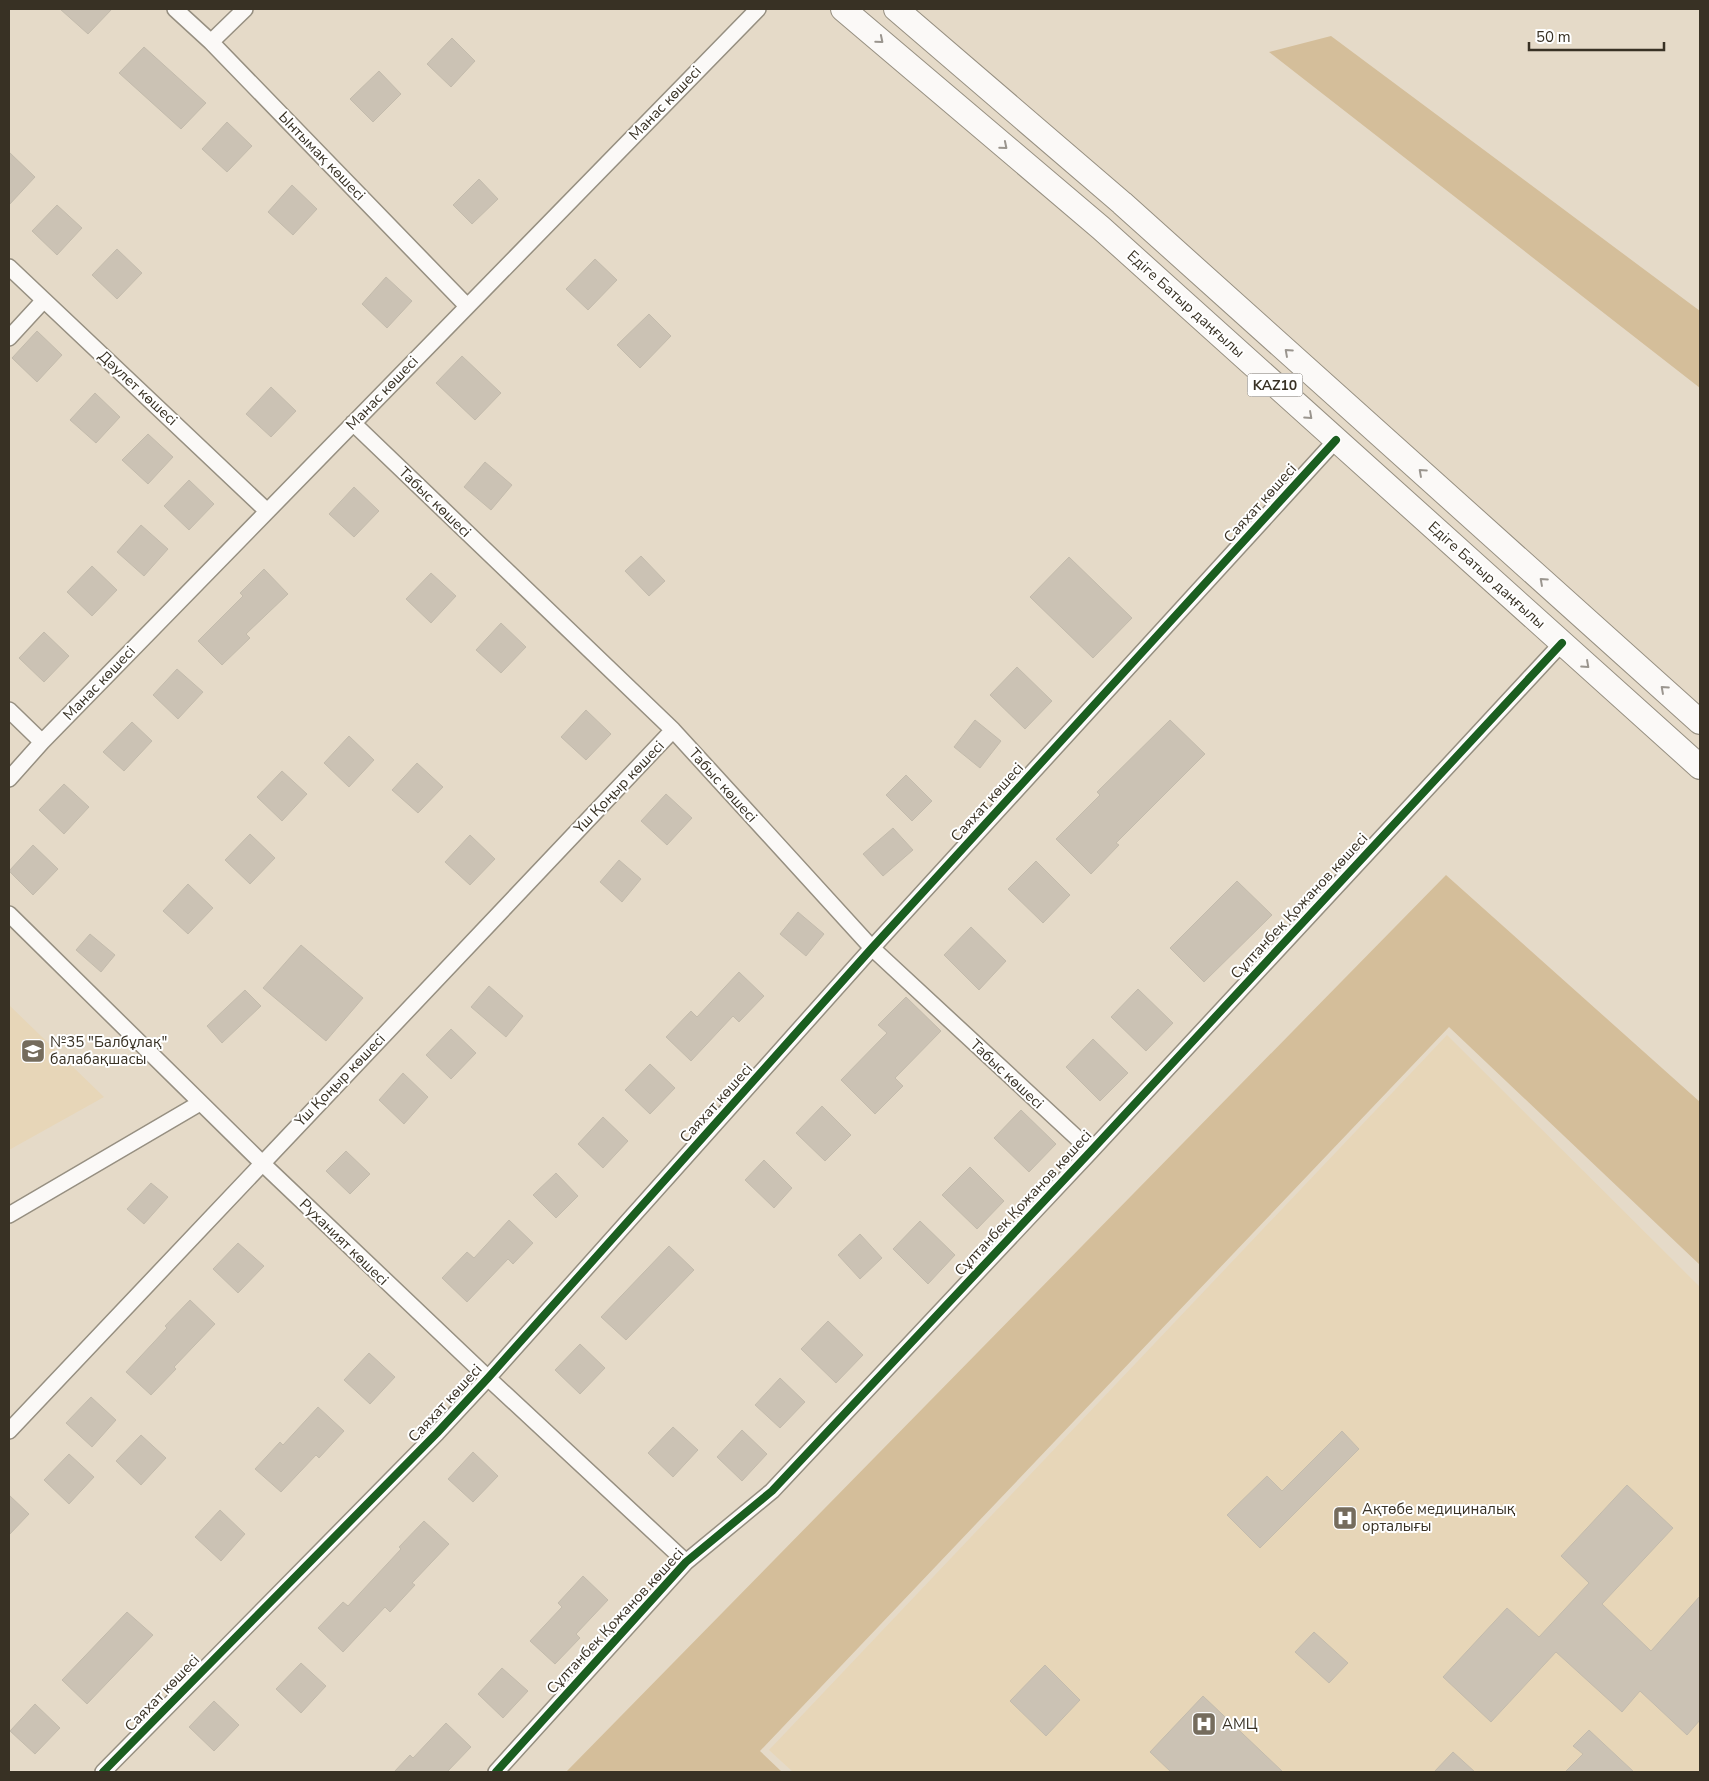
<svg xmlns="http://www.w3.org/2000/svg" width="1709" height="1781" font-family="'Nunito Sans',sans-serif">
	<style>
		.built { fill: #e7d6b8 }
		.green { fill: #d4be9a }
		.building { fill: #cbc2b4; stroke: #c3bbac }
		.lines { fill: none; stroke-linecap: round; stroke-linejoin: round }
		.street-casing { stroke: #968f81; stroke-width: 18 }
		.primary-casing { stroke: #968f81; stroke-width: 26 }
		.street { stroke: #fbf9f7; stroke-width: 15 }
		.primary { stroke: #fbf9f7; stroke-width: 24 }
		.cycleway-casing { stroke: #fff; stroke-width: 11 }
		.cycleway { stroke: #1b5e20; stroke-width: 8 }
		.oneway { stroke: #9a958e }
		.labels { text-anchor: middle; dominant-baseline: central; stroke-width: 4; stroke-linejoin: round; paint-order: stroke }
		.shield { fill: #fff; stroke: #746f66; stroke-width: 1 }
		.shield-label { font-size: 14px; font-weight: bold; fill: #383124 }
		.street-label { font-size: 15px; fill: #383124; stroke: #fff }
		.poi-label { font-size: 15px; fill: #383124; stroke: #fff; text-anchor: start }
	</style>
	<rect width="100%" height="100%" fill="#e5dac8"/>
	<path class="built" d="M9,1005l95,92 -95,53z
		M1447,1035l253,252v485h-907l-24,-22z"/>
	<path class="green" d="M1331,36l369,275v77l-431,-336z
		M1446,875l254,227v163l-251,-238 -689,724 22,21h-216z"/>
	<path class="building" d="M60,9h52l-24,25z
		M452,38l23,23 -24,26 -24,-23z
		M144,47l62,56 -25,26 -62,-56z
		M379,71l22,23 -28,28 -23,-23z
		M227,122l25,24 -25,26 -25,-23z
		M9,152l26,25 -26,28z
		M479,179l19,20 -26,25 -19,-19z
		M292,185l25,24 -24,26 -25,-23z
		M57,205l25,23 -25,27 -25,-24z
		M117,249l25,24 -25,26 -25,-24z
		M595,259l22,21 -29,30 -22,-21z
		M386,277l26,24 -25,27 -25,-24z
		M649,314l22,22 -31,32 -23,-23z
		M37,331l25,24 -25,27 -25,-24z
		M462,356l39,37 -26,27 -39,-37z
		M271,387l25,24 -25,26 -25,-23z
		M95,393l25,24 -24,26 -26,-23z
		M148,434l25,23 -25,27 -26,-24z
		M485,462l27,23 -21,25 -27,-23z
		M189,480l25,24 -25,26 -25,-24z
		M354,487l25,24 -25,26 -25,-23z
		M141,525l27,24 -24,27 -27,-24z
		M641,556l24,25 -16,15 -24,-25z
		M1069,557l63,61 -39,40 -63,-61z
		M92,566l25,24 -25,26 -25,-24z
		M264,569l24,25 -42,40 4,4 -28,27 -24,-24 45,-45 -3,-3z
		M431,573l25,23 -25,27 -25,-24z
		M501,623l25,24 -25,26 -25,-23z
		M44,632l25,24 -25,26 -25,-24z
		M1017,667l35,34 -27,28 -35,-34z
		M177,669l26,23 -25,27 -25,-24z
		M586,710l25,24 -25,26 -25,-23z
		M975,720l26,21 -21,27 -26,-21z
		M1170,720l35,34 -89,89 3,2 -28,29 -35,-35 44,-44 -3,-3z
		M132,722l20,19 -28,30 -21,-19z
		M349,736l25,24 -25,27 -25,-24z
		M417,763l26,24 -25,26 -26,-23z
		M282,771l25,23 -25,27 -25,-24z
		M906,775l26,26 -20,20 -26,-26z
		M64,784l25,23 -25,27 -25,-24z
		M666,794l26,24 -25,27 -26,-24z
		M893,828l20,22 -30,26 -20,-22z
		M250,834l25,24 -25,26 -25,-24z
		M470,835l25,24 -25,26 -25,-23z
		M33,845l25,24 -25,26 -24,-24z
		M619,860l22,19 -19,23 -22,-20z
		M1036,861l34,34 -27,28 -35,-34z
		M1237,881l35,34 -68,67 -34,-34z
		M188,884l25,24 -25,26 -25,-23z
		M798,912l26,22 -18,22 -26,-22z
		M971,927l35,34 -27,29 -35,-35z
		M90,934l25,21 -14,17 -25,-22z
		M301,945l62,53 -37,43 -63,-53z
		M739,972l25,24 -25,26 -6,-6 -42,45 -25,-24 25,-26 6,6z
		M489,986l34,30 -17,21 -35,-30z
		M1138,989l35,34 -27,28 -35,-34z
		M245,990l16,16 -39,37 -15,-17z
		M906,997l35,34 -46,47 8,8 -28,28 -34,-34 46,-47 -9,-8z
		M451,1029l25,24 -25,26 -25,-24z
		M1093,1039l35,34 -28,28 -34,-34z
		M650,1064l25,24 -25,26 -25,-24z
		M403,1073l25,24 -24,27 -25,-24z
		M822,1106l29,29 -26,26 -29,-28z
		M1021,1110l35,34 -27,28 -35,-34z
		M603,1117l25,24 -25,27 -25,-24z
		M346,1151l24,23 -20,20 -24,-23z
		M764,1160l28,28 -18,20 -29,-28z
		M970,1167l34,34 -27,28 -35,-34z
		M556,1173l22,23 -22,22 -23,-23z
		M151,1183l17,14 -24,27 -17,-15z
		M509,1220l24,23 -20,21 -5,-5 -41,43 -25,-24 25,-26 7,6z
		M920,1221l35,34 -27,29 -35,-35z
		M860,1234l22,24 -22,21 -22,-24z
		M238,1243l26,23 -26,27 -25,-24z
		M669,1246l25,24 -68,70 -25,-23z
		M190,1300l25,24 -41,43 2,2 -25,26 -25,-23 41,-44 -2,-2z
		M828,1321l35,34 -27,28 -35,-34z
		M580,1344l25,24 -25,26 -25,-24z
		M369,1353l26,24 -25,27 -26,-24z
		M780,1378l25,24 -25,26 -25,-23z
		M91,1397l25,23 -24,27 -26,-24z
		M318,1407l26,24 -25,27 -3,-3 -35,37 -26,-23 25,-27 3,3z
		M673,1427l25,23 -25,27 -25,-24z
		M742,1430l25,24 -25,27 -25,-24z
		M1342,1431l17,18 -99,99 -33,-33 40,-39 15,15z
		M141,1435l25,23 -25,27 -25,-24z
		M473,1452l25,24 -25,26 -25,-23z
		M69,1454l25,23 -25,27 -25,-24z
		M1627,1485l46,43 -71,76 49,47 49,-55v124l-13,15 -47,-44 -18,21 -66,-60 -65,70 -48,-45 64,-69 32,29 50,-54 -28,-27z
		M9,1495l20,19 -20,21z
		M220,1510l25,24 -24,27 -26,-24z
		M424,1521l25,23 -37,39 3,2 -25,27 -5,-5 -42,45 -25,-24 25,-26 5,4 53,-57 -2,-2z
		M583,1576l25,24 -32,34 4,4 -25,26 -25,-23 32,-34 -4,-4z
		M127,1612l26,23 -66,69 -25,-24z
		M1314,1632l34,31 -19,20 -34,-31z
		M301,1663l25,23 -25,27 -25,-24z
		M1045,1665l35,35 -34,36 -36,-35z
		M502,1668l26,23 -25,27 -25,-24z
		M1203,1696l80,76h-112l-21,-20z
		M214,1701l25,24 -25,26 -25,-24z
		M35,1704l25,24 -25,26 -25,-23z
		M446,1723l25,24 -24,25h-53l16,-17 3,3z
		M1589,1730l45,42h-69l18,-18 -10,-8z
		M1453,1752l22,20h-41z"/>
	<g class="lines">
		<defs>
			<path id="street" d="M175,9l36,33 256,264
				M211,42l34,-33
				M9,267l258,244
				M9,338l35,-38
				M353,423l320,307 199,218 219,203
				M9,710l33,32
				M9,779l33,-37 716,-733
				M9,914l253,249 226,215 198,184
				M9,1215l191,-112
				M9,1431l664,-701
				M103,1772l334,-339 51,-55 384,-430 464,-508
				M496,1772l190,-210 86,-71 319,-340 471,-508"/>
			<path id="primary" d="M843,9l258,219 599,539
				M896,9l226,194 578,519"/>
		</defs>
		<use href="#street" class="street-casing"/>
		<use href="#primary" class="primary-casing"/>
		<use href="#street" class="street"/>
		<use href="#primary" class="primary"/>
		<defs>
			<path id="cycleway" d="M103,1772l334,-339 51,-55 384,-430 464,-508
				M496,1772l190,-210 86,-71 319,-340 471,-508"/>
		</defs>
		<use href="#cycleway" class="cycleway-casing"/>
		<use href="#cycleway" class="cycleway"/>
	</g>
	<defs><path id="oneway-chevron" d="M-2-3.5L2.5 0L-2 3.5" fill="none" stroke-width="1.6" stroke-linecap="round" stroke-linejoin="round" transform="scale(1.25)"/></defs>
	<g class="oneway">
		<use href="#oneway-chevron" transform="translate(880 40) rotate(40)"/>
		<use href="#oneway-chevron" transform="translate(1004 146) rotate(40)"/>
		<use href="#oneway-chevron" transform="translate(1288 352) rotate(-138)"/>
		<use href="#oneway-chevron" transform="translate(1309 416) rotate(42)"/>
		<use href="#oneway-chevron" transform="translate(1422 472) rotate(-138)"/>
		<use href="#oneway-chevron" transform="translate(1543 581) rotate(-138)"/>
		<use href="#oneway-chevron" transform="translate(1586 665) rotate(42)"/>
		<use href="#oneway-chevron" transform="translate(1664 689) rotate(-138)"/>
	</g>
	<defs>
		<symbol id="school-square" viewBox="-11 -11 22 22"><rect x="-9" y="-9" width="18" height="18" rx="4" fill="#756c5d" stroke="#fff"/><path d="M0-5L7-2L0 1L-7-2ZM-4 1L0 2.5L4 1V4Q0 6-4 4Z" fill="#fff"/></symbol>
		<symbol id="hospital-square" viewBox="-11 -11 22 22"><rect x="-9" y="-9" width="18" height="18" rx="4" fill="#756c5d" stroke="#fff"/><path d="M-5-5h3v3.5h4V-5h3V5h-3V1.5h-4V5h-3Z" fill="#fff"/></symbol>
	</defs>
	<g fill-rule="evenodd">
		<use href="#school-square" x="19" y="1037" width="28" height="28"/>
		<use href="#hospital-square" x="1331" y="1504" width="28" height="28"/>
		<use href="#hospital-square" x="1190" y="1710" width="28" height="28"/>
	</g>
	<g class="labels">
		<rect class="shield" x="1247.5" y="373.5" width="55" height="23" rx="4"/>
		<g class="shield-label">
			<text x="1275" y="385">KAZ10</text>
		</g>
		<g class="street-label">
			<text transform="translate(665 103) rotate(-46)">Манас көшесі</text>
			<text transform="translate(322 156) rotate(46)">Ынтымақ көшесі</text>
			<text transform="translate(1186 304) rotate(42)">Едіге Батыр даңғылы</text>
			<text transform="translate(138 388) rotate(43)">Дәулет көшесі</text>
			<text transform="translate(382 393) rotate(-46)">Манас көшесі</text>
			<text transform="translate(435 502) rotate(44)">Табыс көшесі</text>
			<text transform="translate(1260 503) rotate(-48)">Саяхат көшесі</text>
			<text transform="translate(1487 575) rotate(42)">Едіге Батыр даңғылы</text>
			<text transform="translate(99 683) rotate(-46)">Манас көшесі</text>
			<text transform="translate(723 785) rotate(48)">Табыс көшесі</text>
			<text transform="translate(619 787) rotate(-46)">Үш Қоңыр көшесі</text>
			<text transform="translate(987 802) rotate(-48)">Саяхат көшесі</text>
			<text transform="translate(1299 906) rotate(-47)">Сұлтанбек Қожанов көшесі</text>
			<text transform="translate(1007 1074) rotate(43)">Табыс көшесі</text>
			<text transform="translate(340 1080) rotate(-46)">Үш Қоңыр көшесі</text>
			<text transform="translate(716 1103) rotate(-48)">Саяхат көшесі</text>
			<text transform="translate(1023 1203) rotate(-47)">Сұлтанбек Қожанов көшесі</text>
			<text transform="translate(344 1242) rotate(44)">Руханият көшесі</text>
			<text transform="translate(445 1403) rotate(-47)">Саяхат көшесі</text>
			<text transform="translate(615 1621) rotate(-47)">Сұлтанбек Қожанов көшесі</text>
			<text transform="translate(162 1693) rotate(-46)">Саяхат көшесі</text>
		</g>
		<g class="poi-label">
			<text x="50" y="1042">№35 "Балбұлақ"<tspan x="50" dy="17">балабақшасы</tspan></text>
			<text x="1362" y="1509">Ақтөбе медициналық<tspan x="1362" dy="17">орталығы</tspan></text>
			<text x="1222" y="1724">АМЦ</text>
		</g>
	</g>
	<rect width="1709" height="1781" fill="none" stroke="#383124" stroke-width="20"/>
	<path d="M1529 42v8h135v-8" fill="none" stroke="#383124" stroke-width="2.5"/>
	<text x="1536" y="42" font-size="15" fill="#383124" stroke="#ffffff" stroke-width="4" paint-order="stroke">50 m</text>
</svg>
